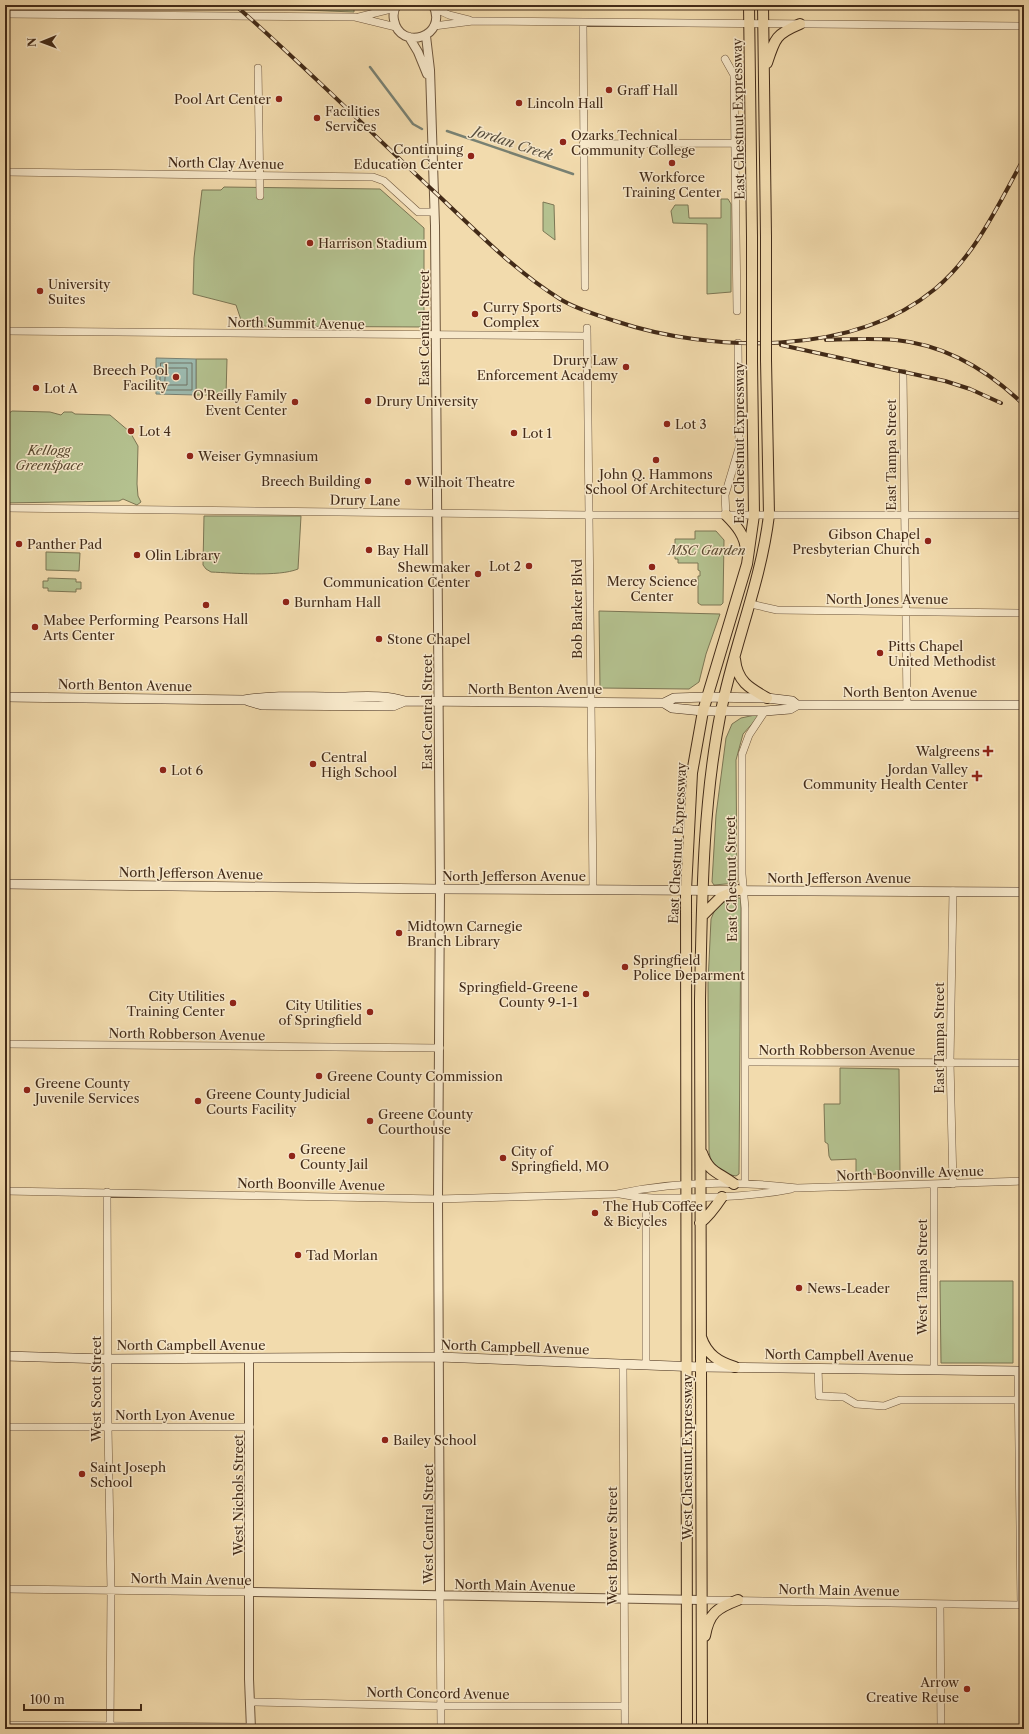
<svg xmlns="http://www.w3.org/2000/svg" width="1029" height="1734" font-family="'Libre Caslon Text',serif">
	<style>
		.green { fill: #b4c18f; stroke: #7c7654 }
		.water { fill: #9cbaaf; stroke: #788173 }
		.lines { fill: none; stroke-linecap: round; stroke-linejoin: round }
		.shore { stroke: #707264; stroke-width: 1 }
		.stream { stroke: #788173; stroke-width: 2.5 }
		.minor-casing { stroke: #6f573d; stroke-width: 8 }
		.tertiary-casing { stroke: #6f573d; stroke-width: 10 }
		.secondary-casing { stroke: #432b18; stroke-width: 10 }
		.primary-casing { stroke: #432b18; stroke-width: 12 }
		.minor { stroke: #f7e8ca; stroke-width: 7 }
		.tertiary { stroke: #f7e8ca; stroke-width: 8 }
		.secondary { stroke: #f7e8ca; stroke-width: 9 }
		.primary { stroke: #f2dbad; stroke-width: 10 }
		.rail-casing { stroke: #432b18; stroke-width: 4 }
		.rail { stroke: #f7e8ca; stroke-width: 2.5; stroke-dasharray: 8; stroke-linecap: butt }
		.primary-bridge-casing { stroke: #432b18; stroke-width: 12; stroke-linecap: butt }
		.primary-bridge { stroke: #f2dbad; stroke-width: 10 }
		.poi-dot { fill: #8f2418; stroke: #f7e8ca; stroke-width: 1.5 }
		.labels { text-anchor: middle; dominant-baseline: central; stroke-width: 3; stroke-linejoin: round; paint-order: stroke }
		.poi-label { font-size: 13px; fill: #432b18; stroke: #f7e8ca; text-anchor: start }
		.street-label { font-size: 13px; fill: #432b18; stroke: #f7e8ca }
		.park-label { font-size: 13px; font-style: italic; fill: #5a4930; stroke: #f7e8ca }
		.water-label { font-size: 14px; font-style: italic; fill: #594f3e; stroke: #f7e8ca }
	</style>
	<rect width="100%" height="100%" fill="#f2dbad"/>
	<filter id="stains"><feTurbulence type="fractalNoise" baseFrequency=".005" numOctaves="4"/><feColorMatrix values="0 0 0 0 .2 0 0 0 0 .09 0 0 0 0 .02 0 0 0 .5 -.17"/></filter>
	<radialGradient id="worn" r=".72"><stop offset=".6" stop-color="#630" stop-opacity="0"/><stop offset="1" stop-color="#630" stop-opacity=".3"/></radialGradient>
	<path class="green" d="M247,5h107v7l-104,-4z
		M224,187l156,2 44,39v99l-181,-1 -7,-21 -43,-11 1,-36 8,-68h19z
		M721,199h7l3,5v88l-24,2v-70l-34,-1 -2,-12 4,-6h13l1,13h32z
		M543,202l11,3 1,35 -12,-9z
		M196,359h31l-1,36h-30z
		M12,411l38,1 11,3 3,-3h8l3,2 35,1 20,17 8,14 -1,38 1,12 3,6 -4,3 -14,-6 -4,2 -114,2v-87z
		M204,516h97l-3,53c-19,8 -65,4 -87,3l-5,-3 -3,-4z
		M695,531h21l8,9 -1,63 -2,2h-20l-3,-2v-27h2v-5l-2,-1v-7h-20v-4h-3v-20h20z
		M46,552l34,1 -1,18 -33,-1z
		M48,578l28,1v3h5v7h-5v3l-28,-1v-3h-5v-7h5z
		M599,611l121,3 -14,40 -7,28 -10,7 -89,-1z
		M755,715l4,1 -16,18 -7,26 1,121v2l-23,2 -2,-3 4,-67 10,-77 6,-14 9,-6z
		M731,898h9l1,2 -2,274 -3,2c-14,-2 -25,-9 -27,-24l-1,-169 3,-64 5,-12z
		M840,1068l59,1 1,104 -44,2v-16l-25,1 -2,-4 -1,-12 -3,-2 -1,-38h16z
		M940,1281h73v82h-72z"/>
	<path class="water" d="M156,358l40,1v36l-40,-1z"/>
	<g class="lines">
		<path class="shore" d="M161,363h31v27h-32z
			M166,368h21v17h-22z"/>
		<path class="stream" d="M345,5l2,4
			M370,67l43,57 9,5
			M447,131l126,43"/>
		<defs>
			<path id="minor" d="M434,8l15,7 20,5
				M5,14l350,3 41,10
				M359,17l36,-9
				M583,23l2,264
				M434,26l39,-5 551,5
				M725,59l9,16 3,236
				M258,68l2,128
				M583,144l152,-1
				M5,172l368,5 11,4 34,31h16
				M587,328l6,561
				M5,331l582,5
				M903,373l4,332
				M5,508l584,7h435
				M726,515l-1,-20 14,-47 -1,-105
				M751,604l26,6 247,3
				M953,891l-3,171 3,122
				M5,1044l435,4
				M745,1062l279,1
				M745,1184v-276l-3,-34v-120l7,-19 16,-24
				M934,1185v185
				M5,1191l433,8 179,-5c58,-13 121,-13 180,-6l227,-7
				M107,1192l1,235 3,163 -1,139
				M620,1194c23,5 44,4 67,4 35,-1 69,-2 104,-9
				M623,1364l2,365
				M646,1364v-166
				M818,1368l1,28 25,1 12,7 28,2 16,-6h119
				M1018,1371l3,234
				M5,1427h245
				M5,1589l245,3
				M440,1596l1,133
				M701,1600l323,5
				M940,1604l1,125
				M250,1702l191,4h184
				M5,1725l246,2"/>
			<path id="tertiary" d="M397,5c-3,4 -4,10 -3,15 6,32 55,17 39,-15
				M426,36l4,34 5,156 5,663 -2,310 2,397
				M409,37l9,15 9,22
				M249,1358v321l2,50
				M250,1592l451,8"/>
			<path id="secondary" d="M5,697l239,3c30,-5 60,-3 90,-3 24,0 49,-3 71,4l259,2 10,-5 33,-1 60,1 25,3 5,4
				M248,701l14,4 131,1 12,-5
				M664,703l8,5 31,3h62l25,-2 7,-4h227
				M5,884l435,5 584,3
				M5,1356l102,3 332,-2 261,10 324,4"/>
			<path id="primary" d="M749,5l3,232
				M763,5l3,232
				M767,63c8,-25 9,-29 33,-39
				M726,515c10,10 20,21 20,37
				M735,659c2,22 14,29 32,39
				M702,916l19,-19 17,-7
				M702,1153c7,20 17,19 32,31
				M700,1223c8,-6 16,-17 22,-26
				M701,1337c6,18 18,25 34,30
				M705,1636c4,-23 12,-28 33,-36
				M687,1729l-1,-839 6,-117 11,-62 44,-147 7,-49 -2,-154
				M702,1729l-2,-729c2,-96 2,-194 21,-289 13,-66 40,-129 48,-196l-3,-155"/>
		</defs>
		<use href="#minor" class="minor-casing"/>
		<use href="#tertiary" class="tertiary-casing"/>
		<use href="#secondary" class="secondary-casing"/>
		<use href="#primary" class="primary-casing"/>
		<use href="#minor" class="minor"/>
		<use href="#tertiary" class="tertiary"/>
		<use href="#secondary" class="secondary"/>
		<use href="#primary" class="primary"/>
		<defs>
			<path id="rail" d="M235,5c70,61 136,128 204,191 38,36 76,75 121,103 16,10 37,16 55,22 96,32 238,36 320,-32 41,-34 64,-86 89,-131
				M826,340c23,-1 47,-2 70,0 50,5 93,31 128,65
				M781,345l164,36 25,8 31,14"/>
		</defs>
		<use href="#rail" class="rail-casing"/>
		<use href="#rail" class="rail"/>
		<defs>
			<path id="primary-bridge" d="M766,237v123
				M752,361v-124"/>
		</defs>
		<use href="#primary-bridge" class="primary-bridge-casing"/>
		<use href="#primary-bridge" class="primary-bridge"/>
	</g>
	<g class="poi-dot">
		<circle cx="609" cy="90" r="4"/>
		<circle cx="279" cy="99" r="4"/>
		<circle cx="519" cy="103" r="4"/>
		<circle cx="317" cy="118" r="4"/>
		<circle cx="563" cy="142" r="4"/>
		<circle cx="471" cy="156" r="4"/>
		<circle cx="672" cy="163" r="4"/>
		<circle cx="310" cy="243" r="4"/>
		<circle cx="40" cy="291" r="4"/>
		<circle cx="475" cy="314" r="4"/>
		<circle cx="626" cy="367" r="4"/>
		<circle cx="176" cy="377" r="4"/>
		<circle cx="36" cy="388" r="4"/>
		<circle cx="368" cy="401" r="4"/>
		<circle cx="295" cy="402" r="4"/>
		<circle cx="667" cy="424" r="4"/>
		<circle cx="131" cy="431" r="4"/>
		<circle cx="514" cy="433" r="4"/>
		<circle cx="190" cy="456" r="4"/>
		<circle cx="656" cy="460" r="4"/>
		<circle cx="368" cy="481" r="4"/>
		<circle cx="408" cy="482" r="4"/>
		<circle cx="928" cy="541" r="4"/>
		<circle cx="19" cy="544" r="4"/>
		<circle cx="369" cy="550" r="4"/>
		<circle cx="137" cy="555" r="4"/>
		<circle cx="529" cy="566" r="4"/>
		<circle cx="652" cy="567" r="4"/>
		<circle cx="478" cy="574" r="4"/>
		<circle cx="286" cy="602" r="4"/>
		<circle cx="206" cy="605" r="4"/>
		<circle cx="35" cy="627" r="4"/>
		<circle cx="379" cy="639" r="4"/>
		<circle cx="880" cy="653" r="4"/>
		<path d="M986 745h4v4h4v4h-4v4h-4v-4h-4v-4h4z"/>
		<circle cx="313" cy="764" r="4"/>
		<circle cx="163" cy="770" r="4"/>
		<path d="M975 770h4v4h4v4h-4v4h-4v-4h-4v-4h4z"/>
		<circle cx="399" cy="933" r="4"/>
		<circle cx="625" cy="967" r="4"/>
		<circle cx="586" cy="994" r="4"/>
		<circle cx="233" cy="1003" r="4"/>
		<circle cx="370" cy="1012" r="4"/>
		<circle cx="319" cy="1076" r="4"/>
		<circle cx="27" cy="1090" r="4"/>
		<circle cx="198" cy="1101" r="4"/>
		<circle cx="370" cy="1121" r="4"/>
		<circle cx="292" cy="1156" r="4"/>
		<circle cx="503" cy="1158" r="4"/>
		<circle cx="595" cy="1213" r="4"/>
		<circle cx="298" cy="1255" r="4"/>
		<circle cx="799" cy="1288" r="4"/>
		<circle cx="385" cy="1440" r="4"/>
		<circle cx="82" cy="1474" r="4"/>
		<circle cx="967" cy="1689" r="4"/>
	</g>
	<g class="labels">
		<g class="poi-label">
			<text x="617" y="90">Graff Hall</text>
			<text x="271" y="99" text-anchor="end">Pool Art Center</text>
			<text x="527" y="103">Lincoln Hall</text>
			<text x="325" y="111">Facilities<tspan x="325" dy="15">Services</tspan></text>
			<text x="571" y="135">Ozarks Technical<tspan x="571" dy="15">Community College</tspan></text>
			<text x="463" y="149" text-anchor="end">Continuing<tspan x="463" dy="15">Education Center</tspan></text>
			<text x="672" y="177" text-anchor="middle">Workforce<tspan x="672" dy="15">Training Center</tspan></text>
			<text x="318" y="243">Harrison Stadium</text>
			<text x="48" y="284">University<tspan x="48" dy="15">Suites</tspan></text>
			<text x="483" y="307">Curry Sports<tspan x="483" dy="15">Complex</tspan></text>
			<text x="618" y="360" text-anchor="end">Drury Law<tspan x="618" dy="15">Enforcement Academy</tspan></text>
			<text x="168" y="370" text-anchor="end">Breech Pool<tspan x="168" dy="15">Facility</tspan></text>
			<text x="44" y="388">Lot A</text>
			<text x="287" y="395" text-anchor="end">O'Reilly Family<tspan x="287" dy="15">Event Center</tspan></text>
			<text x="376" y="401">Drury University</text>
			<text x="675" y="424">Lot 3</text>
			<text x="139" y="431">Lot 4</text>
			<text x="522" y="433">Lot 1</text>
			<text x="198" y="456">Weiser Gymnasium</text>
			<text x="656" y="474" text-anchor="middle">John Q. Hammons<tspan x="656" dy="15">School Of Architecture</tspan></text>
			<text x="360" y="481" text-anchor="end">Breech Building</text>
			<text x="416" y="482">Wilhoit Theatre</text>
			<text x="920" y="534" text-anchor="end">Gibson Chapel<tspan x="920" dy="15">Presbyterian Church</tspan></text>
			<text x="27" y="544">Panther Pad</text>
			<text x="377" y="550">Bay Hall</text>
			<text x="145" y="555">Olin Library</text>
			<text x="521" y="566" text-anchor="end">Lot 2</text>
			<text x="470" y="567" text-anchor="end">Shewmaker<tspan x="470" dy="15">Communication Center</tspan></text>
			<text x="652" y="581" text-anchor="middle">Mercy Science<tspan x="652" dy="15">Center</tspan></text>
			<text x="294" y="602">Burnham Hall</text>
			<text x="206" y="619" text-anchor="middle">Pearsons Hall</text>
			<text x="43" y="620">Mabee Performing<tspan x="43" dy="15">Arts Center</tspan></text>
			<text x="387" y="639">Stone Chapel</text>
			<text x="888" y="646">Pitts Chapel<tspan x="888" dy="15">United Methodist</tspan></text>
			<text x="980" y="751" text-anchor="end">Walgreens</text>
			<text x="321" y="757">Central<tspan x="321" dy="15">High School</tspan></text>
			<text x="968" y="769" text-anchor="end">Jordan Valley<tspan x="968" dy="15">Community Health Center</tspan></text>
			<text x="171" y="770">Lot 6</text>
			<text x="407" y="926">Midtown Carnegie<tspan x="407" dy="15">Branch Library</tspan></text>
			<text x="633" y="960">Springfield<tspan x="633" dy="15">Police Deparment</tspan></text>
			<text x="578" y="987" text-anchor="end">Springfield-Greene<tspan x="578" dy="15">County 9-1-1</tspan></text>
			<text x="225" y="996" text-anchor="end">City Utilities<tspan x="225" dy="15">Training Center</tspan></text>
			<text x="362" y="1005" text-anchor="end">City Utilities<tspan x="362" dy="15">of Springfield</tspan></text>
			<text x="327" y="1076">Greene County Commission</text>
			<text x="35" y="1083">Greene County<tspan x="35" dy="15">Juvenile Services</tspan></text>
			<text x="206" y="1094">Greene County Judicial<tspan x="206" dy="15">Courts Facility</tspan></text>
			<text x="378" y="1114">Greene County<tspan x="378" dy="15">Courthouse</tspan></text>
			<text x="300" y="1149">Greene<tspan x="300" dy="15">County Jail</tspan></text>
			<text x="511" y="1151">City of<tspan x="511" dy="15">Springfield, MO</tspan></text>
			<text x="603" y="1206">The Hub Coffee<tspan x="603" dy="15">&amp; Bicycles</tspan></text>
			<text x="306" y="1255">Tad Morlan</text>
			<text x="807" y="1288">News-Leader</text>
			<text x="393" y="1440">Bailey School</text>
			<text x="90" y="1467">Saint Joseph<tspan x="90" dy="15">School</tspan></text>
			<text x="959" y="1682" text-anchor="end">Arrow<tspan x="959" dy="15">Creative Reuse</tspan></text>
		</g>
		<g class="street-label">
			<text transform="translate(738 119) rotate(-91)">East Chestnut Expressway</text>
			<text transform="translate(226 163) rotate(1)">North Clay Avenue</text>
			<text transform="translate(296 323) rotate(1)">North Summit Avenue</text>
			<text transform="translate(424 328) rotate(-90)">East Central Street</text>
			<text transform="translate(739 443) rotate(-90)">East Chestnut Expressway</text>
			<text transform="translate(891 455) rotate(-90)">East Tampa Street</text>
			<text transform="translate(365 500) rotate(1)">Drury Lane</text>
			<text x="887" y="599">North Jones Avenue</text>
			<text transform="translate(577 609) rotate(-90)">Bob Barker Blvd</text>
			<text transform="translate(125 685) rotate(1)">North Benton Avenue</text>
			<text x="535" y="689">North Benton Avenue</text>
			<text x="910" y="692">North Benton Avenue</text>
			<text transform="translate(427 712) rotate(-90)">East Central Street</text>
			<text transform="translate(677 843) rotate(-87)">East Chestnut Expressway</text>
			<text transform="translate(191 873) rotate(1)">North Jefferson Avenue</text>
			<text x="514" y="876">North Jefferson Avenue</text>
			<text x="839" y="878">North Jefferson Avenue</text>
			<text transform="translate(731 879) rotate(-91)">East Chestnut Street</text>
			<text transform="translate(187 1034) rotate(1)">North Robberson Avenue</text>
			<text transform="translate(939 1038) rotate(-90)">East Tampa Street</text>
			<text x="837" y="1050">North Robberson Avenue</text>
			<text transform="translate(910 1173) rotate(-2)">North Boonville Avenue</text>
			<text transform="translate(311 1184) rotate(1)">North Boonville Avenue</text>
			<text transform="translate(922 1277) rotate(-90)">West Tampa Street</text>
			<text x="191" y="1345">North Campbell Avenue</text>
			<text transform="translate(515 1347) rotate(2)">North Campbell Avenue</text>
			<text transform="translate(839 1355) rotate(1)">North Campbell Avenue</text>
			<text transform="translate(96 1389) rotate(-90)">West Scott Street</text>
			<text x="175" y="1415">North Lyon Avenue</text>
			<text transform="translate(687 1457) rotate(-90)">West Chestnut Expressway</text>
			<text transform="translate(238 1495) rotate(-90)">West Nichols Street</text>
			<text transform="translate(428 1524) rotate(-90)">West Central Street</text>
			<text transform="translate(612 1546) rotate(-90)">West Brower Street</text>
			<text transform="translate(191 1579) rotate(1)">North Main Avenue</text>
			<text transform="translate(515 1585) rotate(1)">North Main Avenue</text>
			<text transform="translate(839 1590) rotate(1)">North Main Avenue</text>
			<text transform="translate(438 1693) rotate(1)">North Concord Avenue</text>
		</g>
		<g class="park-label">
			<text x="49" y="450">Kellogg<tspan x="49" dy="15">Greenspace</tspan></text>
			<text x="707" y="550">MSC Garden</text>
		</g>
		<g class="water-label">
			<text transform="translate(513 143) rotate(18)">Jordan Creek</text>
		</g>
	</g>
	<rect width="1029" height="1734" fill="none" stroke="#f2dbad" stroke-width="20"/>
	<rect x="6" y="6" width="1017" height="1722" fill="none" stroke="#432b18" stroke-width="2"/>
	<rect x="10" y="10" width="1009" height="1714" fill="none" stroke="#432b18"/>
	<g transform="translate(42 42) rotate(269)" stroke="#f7e8ca" stroke-width="3" paint-order="stroke">
	<path d="M0-3L7 15L0 10L-7 15Z" fill="#432b18"/>
	<text y="-6" font-size="11" font-weight="bold" text-anchor="middle" fill="#432b18">N</text>
	</g>
	<path d="M24 1704v6h117v-6" fill="none" stroke="#432b18" stroke-width="2"/>
	<text x="30" y="1704" font-size="12" fill="#432b18" stroke="#f7e8ca" stroke-width="3" paint-order="stroke">100 m</text>
	<rect width="100%" height="100%" filter="url(#stains)"/>
	<rect width="100%" height="100%" fill="url(#worn)"/>
</svg>
